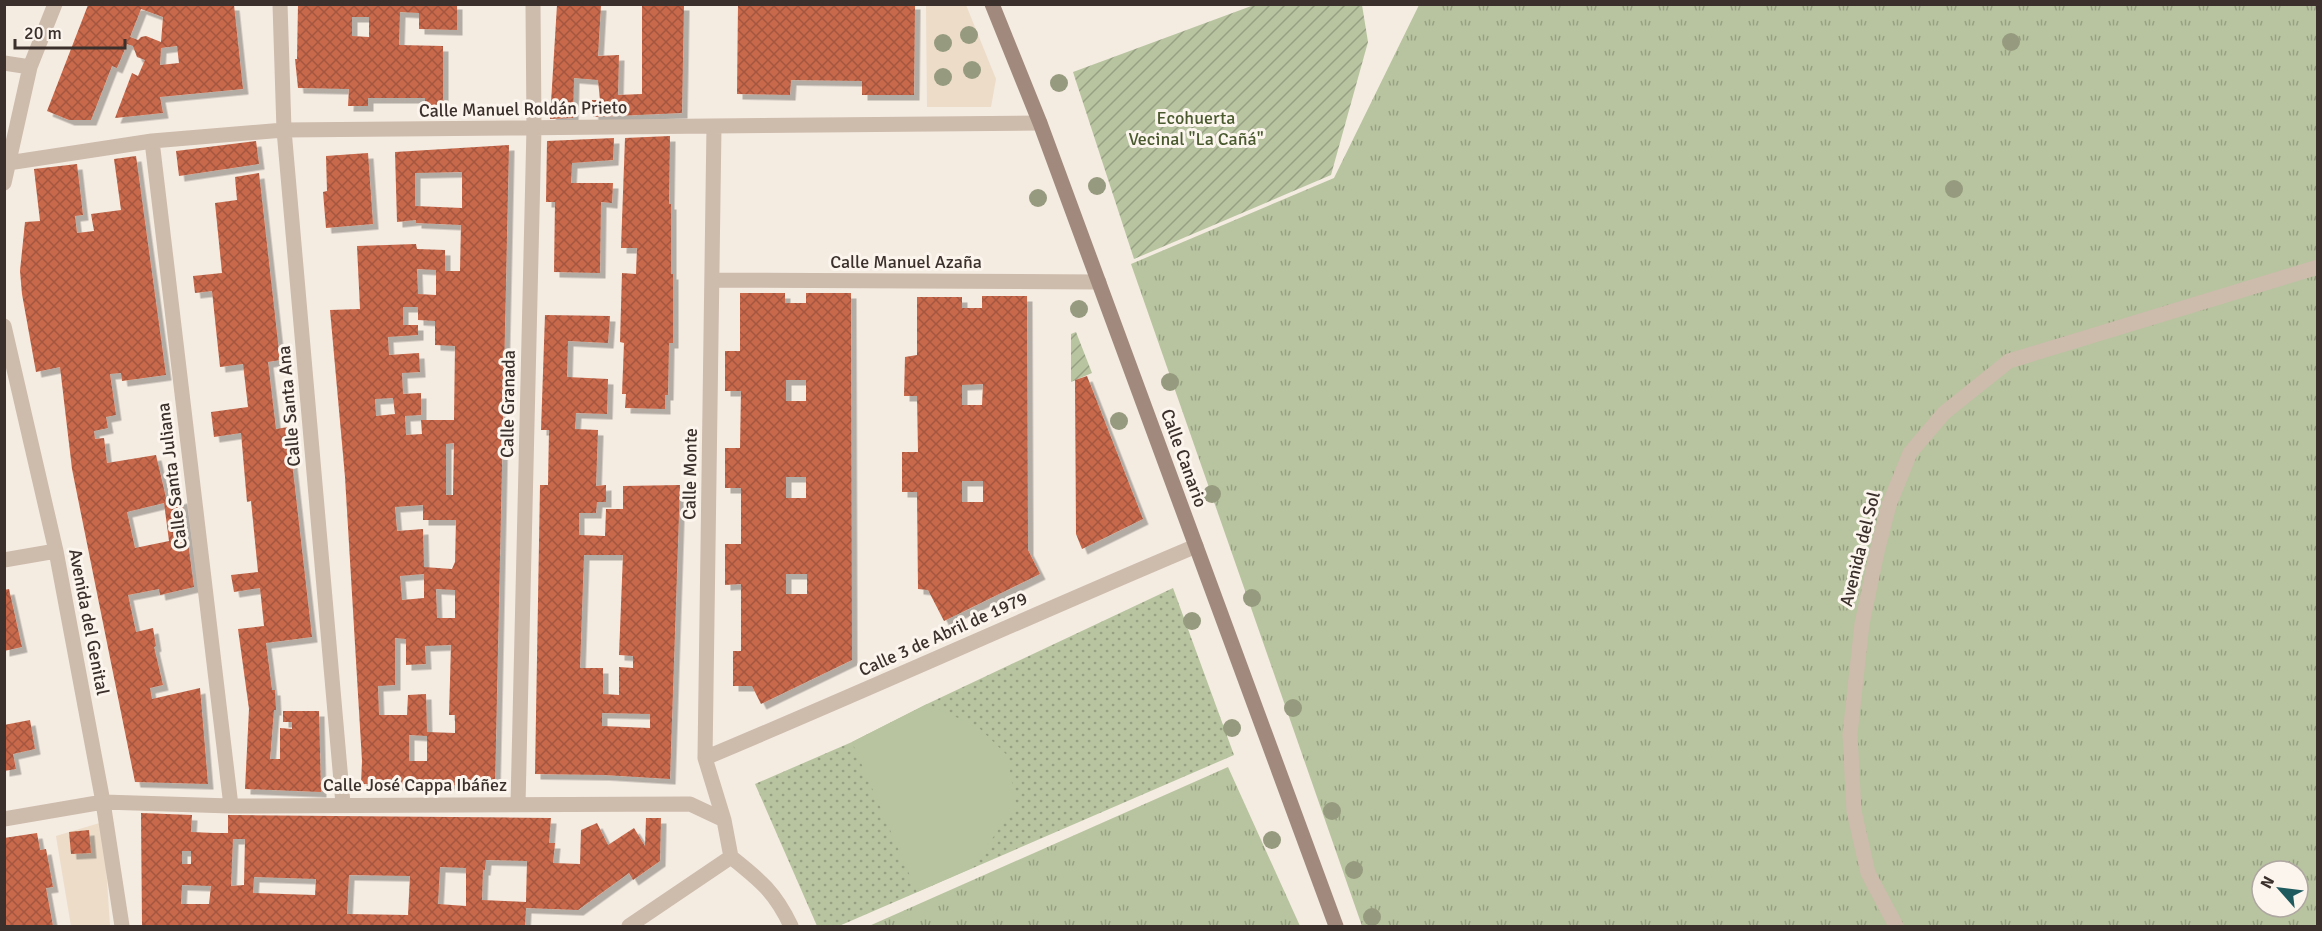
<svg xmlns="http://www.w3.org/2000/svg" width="2322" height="931" font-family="Signika,sans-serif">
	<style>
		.grass { fill: url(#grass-tufts); fill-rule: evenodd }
		.park { fill: url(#park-dots) }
		.garden { fill: url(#garden-furrows) }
		.pitch { fill: #b8c4a0 }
		.plaza { fill: #ecdcc8 }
		.building { fill: url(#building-cross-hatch); fill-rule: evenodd; filter: url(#shadow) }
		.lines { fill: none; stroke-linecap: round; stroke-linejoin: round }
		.street { stroke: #cdbbac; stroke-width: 15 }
		.secondary { stroke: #a18a7d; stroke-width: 15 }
		.tree { fill: #969b7f }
		.labels { text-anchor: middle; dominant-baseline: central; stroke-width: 6; stroke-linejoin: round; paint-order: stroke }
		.street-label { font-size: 18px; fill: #3b302b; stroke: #fbf5ee }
		.park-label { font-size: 18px; fill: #4a5a2e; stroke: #fbf5ee }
	</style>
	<defs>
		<pattern id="grass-tufts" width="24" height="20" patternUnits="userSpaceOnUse" patternTransform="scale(1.5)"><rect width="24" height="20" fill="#b8c4a0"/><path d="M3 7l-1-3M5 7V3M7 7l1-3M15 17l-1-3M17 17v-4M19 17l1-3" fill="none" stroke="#97a083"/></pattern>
		<pattern id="park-dots" width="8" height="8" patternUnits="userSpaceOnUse" patternTransform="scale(1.5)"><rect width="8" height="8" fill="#b8c4a0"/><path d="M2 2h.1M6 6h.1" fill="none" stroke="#97a083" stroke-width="1.8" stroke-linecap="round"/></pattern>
		<pattern id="garden-furrows" width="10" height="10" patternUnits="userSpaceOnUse" patternTransform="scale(1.5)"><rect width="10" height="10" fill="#b8c4a0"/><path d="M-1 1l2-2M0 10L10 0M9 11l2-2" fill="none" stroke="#97a083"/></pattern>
		<pattern id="building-cross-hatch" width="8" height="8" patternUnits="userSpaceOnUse" patternTransform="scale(1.5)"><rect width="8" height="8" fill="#c8694b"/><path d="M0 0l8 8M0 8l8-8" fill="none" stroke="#a4573f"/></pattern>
		<filter id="shadow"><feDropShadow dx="5.5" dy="5.5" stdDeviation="0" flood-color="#0004"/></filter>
	</defs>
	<rect width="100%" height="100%" fill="#f4ebe1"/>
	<path class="grass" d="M1419,5h898v921h-955l-231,-662 203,-86zM2262,871h36v36h-36z
		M1228,767l72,159h-431z"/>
	<path class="park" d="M1173,588l61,167 -395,171h-22l-62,-142 97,-42 75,-38z"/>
	<path class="garden" d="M1254,5h108l6,37 -37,133 -197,84 -61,-187z
		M1076,332l16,41 -21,9v-48z"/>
	<path class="pitch" d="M927,704l51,23 29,28 9,49 -44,64 -55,24 -65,-150z"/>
	<path class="plaza" d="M926,5h40l30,74 -5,28h-64z
		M103,822l7,104h-39l-15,-90z"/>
	<path class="building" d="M298,4h159v26l-38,-1v-16l-19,-1 -1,33 44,1v60h-18v-8h-57v8h-20l1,-17 -51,-1 -3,-29h2zM352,17h17v20l-17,-1z
		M738,4h177l-1,91h-52v-14l-71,-1 -1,15 -53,-1z
		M88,5h146l9,84 -83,8 3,16 -48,5 17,-45 6,3 7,-16 -8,-3 -4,-11 -6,-2 -10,24 -5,-2 -21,54h-22l-22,-9zM141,9l22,8 -2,25 -15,-6 -5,1 -3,3 -8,-3zM177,46l2,17 -19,2 1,-17z
		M557,5h44l-3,51 21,-1 -1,40 24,-1v-89h42l-2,108 -89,4 -1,-17h8l-2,-20 -24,-2 -1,40 -23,1z
		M670,136l-1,68h2v70h2v69h-4l-1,52h-3v14l-40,-1 1,-14h-4l2,-51 -4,-1 2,-69 14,1 1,-26h-16l4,-110z
		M614,138l-1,22 -41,3 -1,20h42l-1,20 -11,-1 -1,71 -46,-1 1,-70h-9l1,-61z
		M256,141l3,23 -80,12 -3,-25z
		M509,145l-14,641 -134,-2 1,-23 -17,-284 -15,-167 30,-1 -3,-63 59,-2 1,5 28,1v21h15l1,-46 -45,-2v-3l-19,2 -2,-70zM462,172v36l-47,-2v-33zM417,269l19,1v25l-18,-1zM403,307h15v13l17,1v24l20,1 -1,74h-33l1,14 -16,1 -1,-19 16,-1v-22l-18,1 -1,-21 18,-1 -1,-19 -30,2 -1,-18 30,-2v-10h-15zM393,398l2,16 -19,2 -1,-17zM454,443l-1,52h-7v-51zM423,505v15h33l-1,42 -3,7 -28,-2 -1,-38 -26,2 -2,-24zM424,574v24l-22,2 -2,-24zM436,589l19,1v28h-18zM395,638l11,1v26l20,-1 -1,-18 26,-1 -2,70h6v18l-28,-1 -1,-38 -18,1 -1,20h-28l-1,-29 17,-1zM409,735l18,1v25h-18z
		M368,153l5,71 -47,4 -3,-36 4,-1 -1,-35z
		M136,156l30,219 -44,6 -1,-8 -11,1 6,41 -10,2 2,11 -14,3 1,8 9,-1 3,25 49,-8 11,47 15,-4 12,89 -34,8 -1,-6 -31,6 8,37 17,-4 3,18 -2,1 9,38 -13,3 2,11 48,-11 8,96 -73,-2 -63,-313 -12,-102 -24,5 -14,-78 -2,-23 5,-49 15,-1 -6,-52 43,-5 6,51 -8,1 2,17 17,-2 -3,-17 30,-4 -7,-51zM164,503l5,38 -34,7 -8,-36z
		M259,173l21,187 -12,2 8,67 12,-2 24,210 -46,6 6,47h3l1,20h-2l-4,49h10v-31l12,1v-7h-9v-11h36l2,81 -76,-3 4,-80 -11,-80 26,-3 -4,-38 -26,4 -3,-17 27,-3 -7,-71 -4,1 -6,-69 -27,4 -3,-25 37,-5 -5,-43 -23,3 -8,-76 -17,2 -2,-17 29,-3 -7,-70 22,-3 -2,-23z
		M740,293h45v10h21v-10h45l1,367 -91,44 -9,-18h-19v-35h8v-67l-16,1v-41h16v-56h-16v-40h15l1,-57h-16v-40h15zM786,380h20v21h-20zM786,477h20v21h-20zM786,574h21v20h-21z
		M982,296h45l1,254 12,24 -96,47 -16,-31 -10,-1 -1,-97h-15v-40h16l-1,-56h-13l1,-39 12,-2v-58h45v11h20zM983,384l-1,21h-20v-20zM962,481h21v21h-21z
		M545,315l65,1 -2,27 -40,-2 -1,36 41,2 -1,35 -31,-1 -1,16 23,1 -2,56 10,-1v17h-9l-1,11h-17v22l26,1 1,-27h17v-23l57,-1 -10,294 -66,-4 -69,-1 5,-289h8l1,-55h-8zM584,555h39l-4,100 14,1v12l-14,-1v28l-16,-1v-26h-23zM602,713l48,1v14l-48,-2z
		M1087,376l56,143 -61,30 -6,-15 -1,-154z
		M9,589l13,58 -18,4v-61z
		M30,720l5,29 -22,5 3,15 -12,2v-46z
		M141,813l51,2 -1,17 23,1h14v-18l323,3 -2,25h6l-2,20 27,1 1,-34 16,-7 11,22 26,-17 11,18 1,-28h15l-1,43 -27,19 -4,-7 -51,37 -52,-2 -1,18h-383zM233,839h12l-1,46 -13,1zM182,851h9v13h-9zM486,860l41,1 -1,41 -44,-2 1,-30h2zM440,867l26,1v38l-28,-2zM349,875l61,1 -2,39 -61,-1zM254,877l62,2 -1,16 -62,-2zM182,885l29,1 -2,18h-28z
		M89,830l2,23 -20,1 -2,-22z
		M37,833l3,17 6,-1 7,38 -7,1 7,38h-49v-88z"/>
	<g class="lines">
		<path class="street" d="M280,4l4,126 59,674
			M4,63l26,4
			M714,126l-9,632 19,62 7,37c29,23 44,35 60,69
			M152,141l79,665
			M8,163l144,-22 132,-11 756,-7
			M4,183l26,-116 25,-63
			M713,280l386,2
			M4,326l52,225 47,251 19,124
			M4,560l52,-9
			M705,758c165,-69 327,-143 491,-212
			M518,804l16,-676 -1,-124
			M4,819l99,-17 128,4 459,-2 34,16
			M629,926l102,-69
			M1896,926l-28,-53 -14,-62 -4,-77 12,-110 15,-72 12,-47 21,-52 34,-40 65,-52 309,-94"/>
		<path class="secondary" d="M992,4l48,119 296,803"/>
	</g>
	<g class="tree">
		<circle cx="969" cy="35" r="9"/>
		<circle cx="2011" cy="42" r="9"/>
		<circle cx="943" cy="43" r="9"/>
		<circle cx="972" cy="70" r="9"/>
		<circle cx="943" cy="77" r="9"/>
		<circle cx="1059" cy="83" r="9"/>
		<circle cx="1097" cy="186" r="9"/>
		<circle cx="1954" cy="189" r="9"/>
		<circle cx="1038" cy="198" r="9"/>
		<circle cx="1079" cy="309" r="9"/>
		<circle cx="1170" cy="382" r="9"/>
		<circle cx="1119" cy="421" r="9"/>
		<circle cx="1212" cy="494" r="9"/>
		<circle cx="1252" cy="598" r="9"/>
		<circle cx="1192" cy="621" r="9"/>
		<circle cx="1293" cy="708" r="9"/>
		<circle cx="1232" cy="728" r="9"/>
		<circle cx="1332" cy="811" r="9"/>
		<circle cx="1272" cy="840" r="9"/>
		<circle cx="1354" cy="870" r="9"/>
		<circle cx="1372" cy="917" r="9"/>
	</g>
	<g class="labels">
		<g class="street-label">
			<text transform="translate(523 109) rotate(-1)">Calle Manuel Roldán Prieto</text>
			<text x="906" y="262">Calle Manuel Azaña</text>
			<text transform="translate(508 404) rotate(-89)">Calle Granada</text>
			<text transform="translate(289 406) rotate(-95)">Calle Santa Ana</text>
			<text transform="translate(1184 458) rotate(70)">Calle Canario</text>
			<text transform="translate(690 474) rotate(-89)">Calle Monte</text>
			<text transform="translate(172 476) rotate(-97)">Calle Santa Juliana</text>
			<text transform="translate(1860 549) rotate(-76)">Avenida del Sol</text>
			<text transform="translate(89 622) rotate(79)">Avenida del Genital</text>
			<text transform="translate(943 634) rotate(-24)">Calle 3 de Abril de 1979</text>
			<text x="415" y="785">Calle José Cappa Ibáñez</text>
		</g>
		<g class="park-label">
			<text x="1196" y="118">Ecohuerta<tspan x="1196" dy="21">Vecinal "La Cañá"</tspan></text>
		</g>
	</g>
	<rect width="2322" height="931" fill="none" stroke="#3b302b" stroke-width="12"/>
	<g transform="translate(2280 889) rotate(298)"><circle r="28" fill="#fbf5ee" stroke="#aea6a0" stroke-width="1.5"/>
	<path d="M0-4.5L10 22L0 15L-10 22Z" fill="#1f5a5e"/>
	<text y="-9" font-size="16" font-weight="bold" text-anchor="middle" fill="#3b302b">N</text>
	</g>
	<path d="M15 39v9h110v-9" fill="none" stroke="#3b302b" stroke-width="3"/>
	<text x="24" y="39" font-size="18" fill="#3b302b" stroke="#fbf5ee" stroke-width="4.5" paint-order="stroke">20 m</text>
</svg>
